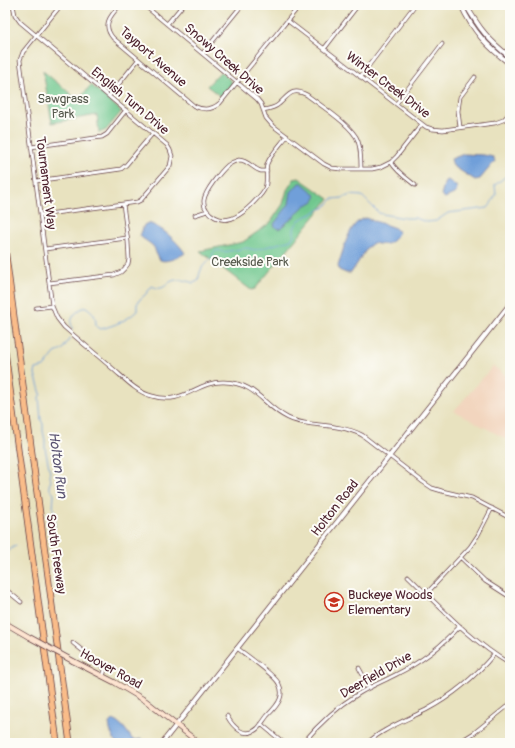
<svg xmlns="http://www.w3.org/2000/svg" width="515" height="748" font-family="Pangolin,sans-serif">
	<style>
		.built { fill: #f2d5be }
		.green { fill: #6fc78e; stroke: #5c735c }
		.water { fill: #709fd9; stroke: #5d5f82 }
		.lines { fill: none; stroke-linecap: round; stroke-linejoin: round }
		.stream { stroke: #709fd9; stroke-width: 1 }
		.minor-casing { stroke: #623c41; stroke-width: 4.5 }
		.tertiary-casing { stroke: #623c41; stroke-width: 5.5 }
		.secondary-casing { stroke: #623c41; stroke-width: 6 }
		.motorway-casing { stroke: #623c41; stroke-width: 7 }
		.minor { stroke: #fff; stroke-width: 3 }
		.tertiary { stroke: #fff; stroke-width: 4 }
		.secondary { stroke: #fde4d0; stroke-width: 4.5 }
		.motorway { stroke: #f9bc89; stroke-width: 5.5 }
		.secondary-bridge-casing { stroke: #623c41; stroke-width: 6; stroke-linecap: butt }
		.secondary-bridge { stroke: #fde4d0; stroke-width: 4.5 }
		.labels { text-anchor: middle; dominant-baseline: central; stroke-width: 4; stroke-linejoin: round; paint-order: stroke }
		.street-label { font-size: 13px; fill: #4a1f2b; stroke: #fdfcf7 }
		.park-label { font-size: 13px; fill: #575a4e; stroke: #fdfcf7 }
		.poi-label { font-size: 13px; fill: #4a1f2b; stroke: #fdfcf7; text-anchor: start }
		.water-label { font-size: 14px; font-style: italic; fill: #595271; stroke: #fdfcf7 }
	</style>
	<rect width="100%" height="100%" fill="#fdfcf7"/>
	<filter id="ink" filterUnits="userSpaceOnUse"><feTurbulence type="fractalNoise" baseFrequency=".025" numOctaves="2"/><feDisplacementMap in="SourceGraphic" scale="8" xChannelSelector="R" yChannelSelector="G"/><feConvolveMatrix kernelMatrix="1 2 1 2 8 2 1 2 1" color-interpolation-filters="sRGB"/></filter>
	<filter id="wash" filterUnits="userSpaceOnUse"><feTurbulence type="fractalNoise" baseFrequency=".012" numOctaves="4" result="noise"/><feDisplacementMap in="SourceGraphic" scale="16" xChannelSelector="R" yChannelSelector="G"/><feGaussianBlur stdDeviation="0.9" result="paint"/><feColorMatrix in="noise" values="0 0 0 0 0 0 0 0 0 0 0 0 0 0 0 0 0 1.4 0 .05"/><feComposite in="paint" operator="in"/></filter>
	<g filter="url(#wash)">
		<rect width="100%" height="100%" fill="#e8e2bf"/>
		<path class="built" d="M493,366l17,13v62l-56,-30z"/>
		<path class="green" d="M43,71l35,29 13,-15 29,25 1,2 -15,18 -7,3 -2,-18 -45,8z
			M221,71l11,11v2l-11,13 -14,-11z
			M299,178l30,21 -74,90 -4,1 -51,-39 43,-9 27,-19 13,-19 4,-14 7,-11z"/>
		<path class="water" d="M464,154l20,1 9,2 2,4 -15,18 -5,1 -22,-14 -2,-7z
			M448,180l9,7 -1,6 -11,5 -4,-3 4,-14z
			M299,183h3l13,11 1,4 -3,4 -7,3 -5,4 -5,6 -17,14 -4,-2 -1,-3 15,-20 2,-12z
			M366,218l29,10 4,4c-9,13 -11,14 -26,11l-5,4 -17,26h-5l-7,-3 -1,-4c5,-14 11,-46 28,-48z
			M148,223c14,4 29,18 37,30l-1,1c-6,3 -21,11 -26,4 -3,-4 -2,-9 -5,-12 -4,-4 -9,-6 -13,-10l4,-11z
			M112,720c10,2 15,12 21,20l9,-1 2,2 1,2h-29l-6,-13 -1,-7z"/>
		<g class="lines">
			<path class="stream" d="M72,329c0,-3 -1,-5 -1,-7 2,-8 9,-14 15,-15 8,5 10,10 10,19l5,3c14,-4 25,-8 36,-18v-7l3,-5 5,-4 7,-9c2,1 4,2 6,2 5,1 8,-3 12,-6 7,-4 16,-2 23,1l5,-2c2,-11 4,-16 13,-22 2,-7 5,-11 12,-7l24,-4 8,2 36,-10 3,-5v-7l5,-8 26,-13 7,-8 11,-1 7,-3 12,1 17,17 3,1 23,4h10l12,4 9,-1 12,-8 40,-5c4,-4 4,-9 8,-13l-1,-10 15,-12
				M55,526l1,-13 -3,-4 1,-15 -4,-5 -1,-4 2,-4 -2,-6 1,-3 -5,-24v-8l-2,-9v-7l-2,-4 -2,-23 2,-3 -6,-20 1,-5 8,-2 11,-14 7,-3 8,-12
				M5,554l11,-9"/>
		</g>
	</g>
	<g filter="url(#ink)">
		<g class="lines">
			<defs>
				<path id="minor" d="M13,5l2,10 5,7 147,123 3,5 2,6 -2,10 -29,34 -4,2 -14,2 -83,11
					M61,5l-38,47 -3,8 32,246 5,12 7,9c16,14 32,27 48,41 12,10 24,24 40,28 32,10 44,-15 72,-14 33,1 39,24 64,36 8,4 16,5 24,6 17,2 34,3 50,11l61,47 9,6 10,3 30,7 38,20
					M120,5c-10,11 -18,20 -7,33l81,68c10,5 18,4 26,-3l80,-98
					M144,5l113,94 4,5 5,14 6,7 52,39 8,4 9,1h31l9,-2 10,-5 6,-6 25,-32
					M288,21l138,106 6,2 11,1 52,-7 8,-3 7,-7
					M167,24l16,-19
					M324,49l34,-44
					M203,53l39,-48
					M360,77l55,-72
					M109,96l29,-36
					M396,104l46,-60
					M263,110c6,-1 12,-2 16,-6 10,-9 13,-17 28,-9 14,11 46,31 51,46 3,9 3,19 3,28
					M460,127l-2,-16 2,-14 15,-20
					M31,147l71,-10 5,-3 19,-24
					M391,162c6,10 15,16 24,23
					M267,171c-1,0 -6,0 -6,0 -8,-2 -13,-11 -22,-11 -4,1 -8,3 -11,5 -7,6 -23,26 -24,35 -1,8 4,13 11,17 15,9 31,-6 41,-17 4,-4 7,-7 9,-12 3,-8 0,-17 2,-24 4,-10 14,-20 20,-28
					M36,181l85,-12 5,-4 27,-32
					M195,215l12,-4
					M45,249l82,-11
					M49,283l65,-8 7,-3 4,-4 3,-4 1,-5 -1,-17 -5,-38
					M36,308l16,-2
					M461,558l24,23 25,16
					M408,576c32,31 63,65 102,88
					M5,589l16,13
					M426,594l44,-47 8,-12 14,-27
					M73,643l30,24 2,3 -2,6
					M359,668l11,20
					M227,716c6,11 18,24 31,12 3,-3 6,-8 9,-12 5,-5 11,-11 13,-17 2,-5 1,-11 -1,-15 -4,-9 -33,-29 -42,-36
					M261,724l23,19
					M303,743c16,-19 34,-36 55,-49 13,-8 26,-13 39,-20 24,-12 45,-28 63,-48
					M367,743c5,-4 11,-9 17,-12 13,-8 28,-14 42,-21 26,-14 49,-33 68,-56
					M458,743l16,-10 36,-29"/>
				<path id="tertiary" d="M461,5c12,27 26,41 49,59
					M466,5c13,23 23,36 44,52
					M162,743l348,-439"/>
				<path id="secondary" d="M5,623l24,14
					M73,661l41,21 32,19 53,42"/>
				<path id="motorway" d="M5,249l65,494
					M5,352l52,391"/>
			</defs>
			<use href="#minor" class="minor-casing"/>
			<use href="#tertiary" class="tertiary-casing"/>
			<use href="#secondary" class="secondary-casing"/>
			<use href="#motorway" class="motorway-casing"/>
			<use href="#minor" class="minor"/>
			<use href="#tertiary" class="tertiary"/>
			<use href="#secondary" class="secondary"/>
			<use href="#motorway" class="motorway"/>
			<defs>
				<path id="secondary-bridge" d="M29,637l44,24"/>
			</defs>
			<use href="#secondary-bridge" class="secondary-bridge-casing"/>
			<use href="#secondary-bridge" class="secondary-bridge"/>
		</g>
	</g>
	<defs>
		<symbol id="school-ring" viewBox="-11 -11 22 22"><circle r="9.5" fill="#fdfcf7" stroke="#c8321e" stroke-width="1.5"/><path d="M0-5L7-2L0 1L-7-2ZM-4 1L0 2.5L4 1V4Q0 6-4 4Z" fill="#c8321e"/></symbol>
	</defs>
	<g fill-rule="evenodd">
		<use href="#school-ring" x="323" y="591" width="22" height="22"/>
	</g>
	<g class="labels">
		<g class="street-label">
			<text transform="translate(153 57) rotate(41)">Tayport Avenue</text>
			<text transform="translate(224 59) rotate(41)">Snowy Creek Drive</text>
			<text transform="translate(388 85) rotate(37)">Winter Creek Drive</text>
			<text transform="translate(130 101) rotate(40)">English Turn Drive</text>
			<text transform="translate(46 183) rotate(83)">Tournament Way</text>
			<text transform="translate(335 508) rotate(-52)">Holton Road</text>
			<text transform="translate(56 554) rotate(82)">South Freeway</text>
			<text transform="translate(111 669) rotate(29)">Hoover Road</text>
			<text transform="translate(376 675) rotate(-30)">Deerfield Drive</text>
		</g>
		<g class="park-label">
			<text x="63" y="99">Sawgrass<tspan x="63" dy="15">Park</tspan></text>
			<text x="250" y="262">Creekside Park</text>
		</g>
		<g class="poi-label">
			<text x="348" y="595">Buckeye Woods<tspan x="348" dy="15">Elementary</tspan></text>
		</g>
		<g class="water-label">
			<text transform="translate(58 465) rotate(82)">Holton Run</text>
		</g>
	</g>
	<rect width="515" height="748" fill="none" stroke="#fdfcf7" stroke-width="20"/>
</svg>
